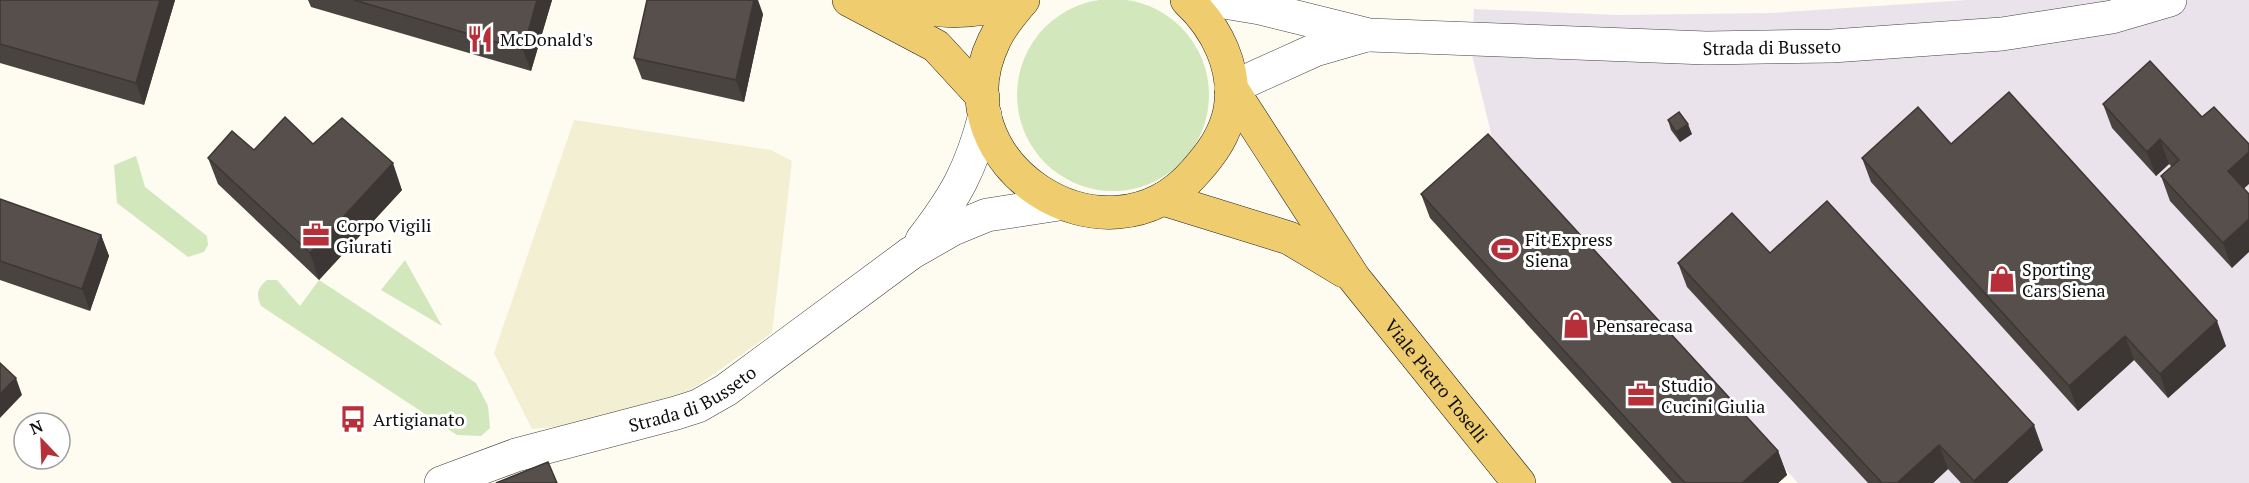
<svg xmlns="http://www.w3.org/2000/svg" width="2249" height="483" font-family="'PT Serif',serif">
	<style>
		.industrial { fill: #ebe3ec }
		.farmland { fill: #f3efd2 }
		.green { fill: #d3e7bc }
		.lines { fill: none; stroke-linecap: round; stroke-linejoin: round }
		.minor-casing { stroke: #414141; stroke-width: 34 }
		.tertiary-casing { stroke: #414141; stroke-width: 34 }
		.primary-casing { stroke: #1f1f1f; stroke-width: 34 }
		.minor { stroke: #fff; stroke-width: 33 }
		.tertiary { stroke: #fff; stroke-width: 33 }
		.primary { stroke: #efcd6f; stroke-width: 33 }
		.wall { fill: #4a4440 }
		.shaded-wall { fill: #3c3734 }
		.building { fill: #564f4b; stroke: #3c3734; stroke-width: 1.5 }
		.labels { text-anchor: middle; dominant-baseline: central; stroke-width: 6; stroke-linejoin: round; paint-order: stroke }
		.poi-label { font-size: 18px; fill: #0e0e0e; stroke: #fff; text-anchor: start }
		.street-label { font-size: 18px; fill: #0e0e0e; stroke: #fff }
	</style>
	<rect width="100%" height="100%" fill="#fefbf1"/>
	<path class="industrial" d="M1967,0h282v483h-451l-301,-325 -26,-107 3,-42 143,6 155,-2z"/>
	<path class="farmland" d="M574,120l197,30 21,11 -20,172 -91,64 -73,25 -76,7 -38,-76z"/>
	<path class="green" d="M1017 95a96 96 0 1 1 192 0a96 96 0 1 1-192 0Z
		M136,156l9,31 62,49 1,9 -4,7 -16,5 -71,-54 -3,-38z
		M405,260l37,66 -61,-36z
		M267,280h10l23,26 19,-26 157,103 12,23 2,22 -9,8 -24,-1 -196,-129c-5,-11 -4,-18 6,-26z"/>
	<g class="lines">
		<defs>
			<g id="minor">
				<path d="M922,240c34,-44 49,-71 63,-125"/>
				<path id="s1" d="M441,483l75,-28 160,-42 22,-7 28,-16 185,-137 42,-24 34,-14 72,-11"/>
			</g>
			<g id="tertiary">
				<path id="s2" d="M1212,0l48,8 109,27 337,13 126,-2 170,-12 110,-17 58,-17"/>
				<path d="M1231,88l84,-38 52,-15"/>
			</g>
			<g id="primary">
				<path d="M849,0l87,46 47,51"/>
				<path d="M877,0c51,10 87,18 139,0"/>
				<path d="M1023,0c-11,13 -22,25 -29,41 -59,122 112,234 201,131 17,-19 30,-37 35,-62 7,-42 -13,-82 -43,-110"/>
				<path id="s3" d="M1231,88l123,190 165,205"/>
				<path d="M1163,199l126,39 55,33"/>
			</g>
		</defs>
		<use href="#minor" class="minor-casing"/>
		<use href="#tertiary" class="tertiary-casing"/>
		<use href="#primary" class="primary-casing"/>
		<use href="#minor" class="minor"/>
		<use href="#tertiary" class="tertiary"/>
		<use href="#primary" class="primary"/>
	</g>
	<path class="wall" d="M0,0h175l-31,105 -144,-42z
		M308,0h244l-21,71 -220,-64z
		M763,14l-19,88 -102,-23 -8,-21z
		M2103,104l99,13 42,72 -12,79 -62,-67 -9,-25 11,-9 -3,-3 -13,12 -44,-48z
		M1668,120l24,14 -12,8 -9,-12z
		M313,144l89,46 -83,90 -101,-96 -10,-26 46,-8z
		M1951,144l275,202 -58,52 -34,-38 -56,51 -207,-229 -9,-24z
		M1421,194l357,257 9,24 -9,8h-106l-242,-265z
		M0,199l101,36 8,21 -19,55 -90,-31z
		M1770,253l273,197 -36,33h-46l-13,-14 -15,14h-65l-181,-196 -9,-24z"/>
	<path class="shaded-wall" d="M160,0h15l-31,105 -8,-22z
		M537,0h15l-21,71 -8,-21z
		M754,0h4l5,14 -19,88 -8,-22z
		M1688,124l4,10 -12,8 -4,-10z
		M2160,139l9,25 -13,12 -9,-24z
		M2249,152v32l-12,11 -9,-24z
		M393,163l9,27 -83,90 -9,-27z
		M2249,219v33l-17,16 -9,-25z
		M101,235l8,21 -19,55 -8,-22z
		M2217,321l9,25 -58,52 -8,-24z
		M2125,336l9,24 -56,51 -9,-25z
		M16,378l6,17 -22,23v-24z
		M2034,425l9,25 -36,33h-33v-2z
		M1939,445l9,24 -15,14h-36z
		M1778,451l9,24 -9,8h-36z"/>
	<path class="building" d="M0,0h160l-24,83 -136,-39z
		M354,0h183l-14,50z
		M647,0h107l-18,80 -102,-22z
		M2150,61l52,56 12,-10 35,37v8l-21,19 21,23v25l-26,24 -62,-67 18,-16 -19,-21 -13,13 -44,-48z
		M2009,92l208,229 -57,53 -35,-38 -56,50 -207,-228 56,-51 33,37z
		M1679,112l9,12 -12,8 -8,-12z
		M285,117l28,27 29,-26 51,45 -83,90 -102,-95 24,-27 22,19z
		M1488,134l290,317 -36,32h-57l-264,-289z
		M0,199l101,36 -19,54 -82,-28z
		M1827,201l207,224 -60,56 -35,-36 -42,38h-15l-204,-220 54,-50 38,40z
		M0,363l16,15 -16,16z
		M548,462l9,21h-61z"/>
	<defs>
		<symbol id="restaurant-bare" viewBox="-9 -9 18 18"><path d="M-5-6h1v4h1v-4h1v4h1v-4h1v5L-1.5 .5V6h-2V.5L-5-1ZM5-6V6H3V1.5H1.5Q1.5-4 5-6Z" fill="#b62f39" stroke="#fff" stroke-width="2.5" paint-order="stroke"/></symbol>
		<symbol id="office-bare" viewBox="-9 -9 18 18"><path d="M-6-3h4V-5.5h4V-3h4V5H-6ZM-1-4.5V-3h2v-1.5ZM-6 0V1H6V0Z" fill="#b62f39" stroke="#fff" stroke-width="2.5" paint-order="stroke"/></symbol>
		<symbol id="stadium-bare" viewBox="-9 -9 18 18"><path d="M0-5a6.5 5 0 1 0 0 10a6.5 5 0 1 0 0-10ZM-3.5-1.8h7v3.6h-7Z" fill="#b62f39" stroke="#fff" stroke-width="2.5" paint-order="stroke"/></symbol>
		<symbol id="shop-bare" viewBox="-9 -9 18 18"><path d="M-5-2.5h2.3a2.7 3.5 0 0 1 5.4 0H5L5.5 6h-11ZM-1.5-2.5h3a1.5 2.3 0 0 0-3 0Z" fill="#b62f39" stroke="#fff" stroke-width="2.5" paint-order="stroke"/></symbol>
		<symbol id="bus-bare" viewBox="-9 -9 18 18"><path d="M-5-6H5V4H4V6H2V4H-2V6H-4V4H-5ZM-3.5-4V0h7V-4ZM-3.5 1.2v1.5H-2V1.2ZM2 1.2v1.5H3.5V1.2Z" fill="#b62f39" stroke="#fff" stroke-width="2.5" paint-order="stroke"/></symbol>
	</defs>
	<g fill-rule="evenodd">
		<use href="#restaurant-bare" x="461" y="20" width="38" height="38"/>
		<use href="#office-bare" x="297" y="216" width="38" height="38"/>
		<use href="#stadium-bare" x="1486" y="230" width="38" height="38"/>
		<use href="#shop-bare" x="1983" y="260" width="38" height="38"/>
		<use href="#shop-bare" x="1557" y="306" width="38" height="38"/>
		<use href="#office-bare" x="1622" y="376" width="38" height="38"/>
		<use href="#bus-bare" x="334" y="400" width="38" height="38"/>
	</g>
	<g class="labels">
		<g class="poi-label">
			<text x="500" y="39">McDonald's</text>
			<text x="336" y="225">Corpo Vigili<tspan x="336" dy="21">Giurati</tspan></text>
			<text x="1525" y="239">Fit Express<tspan x="1525" dy="21">Siena</tspan></text>
			<text x="2022" y="269">Sporting<tspan x="2022" dy="21">Cars Siena</tspan></text>
			<text x="1596" y="325">Pensarecasa</text>
			<text x="1661" y="385">Studio<tspan x="1661" dy="21">Cucini Giulia</tspan></text>
			<text x="373" y="419">Artigianato</text>
		</g>
		<g class="street-label">
			<text stroke="none"><textPath href="#s2" startOffset="564">Strada di Busseto</textPath></text>
			<text stroke="none"><textPath href="#s3" startOffset="358">Viale Pietro Toselli</textPath></text>
			<text stroke="none"><textPath href="#s1" startOffset="266">Strada di Busseto</textPath></text>
		</g>
	</g>
	<g transform="translate(42 441) rotate(337)"><circle r="28" fill="#ffffff" stroke="#9f9f9f" stroke-width="1.5"/>
	<path d="M0-4.5L10 22L0 15L-10 22Z" fill="#b62f39"/>
	<text y="-9" font-size="16" font-weight="bold" text-anchor="middle" fill="#0e0e0e">N</text>
	</g>
</svg>
